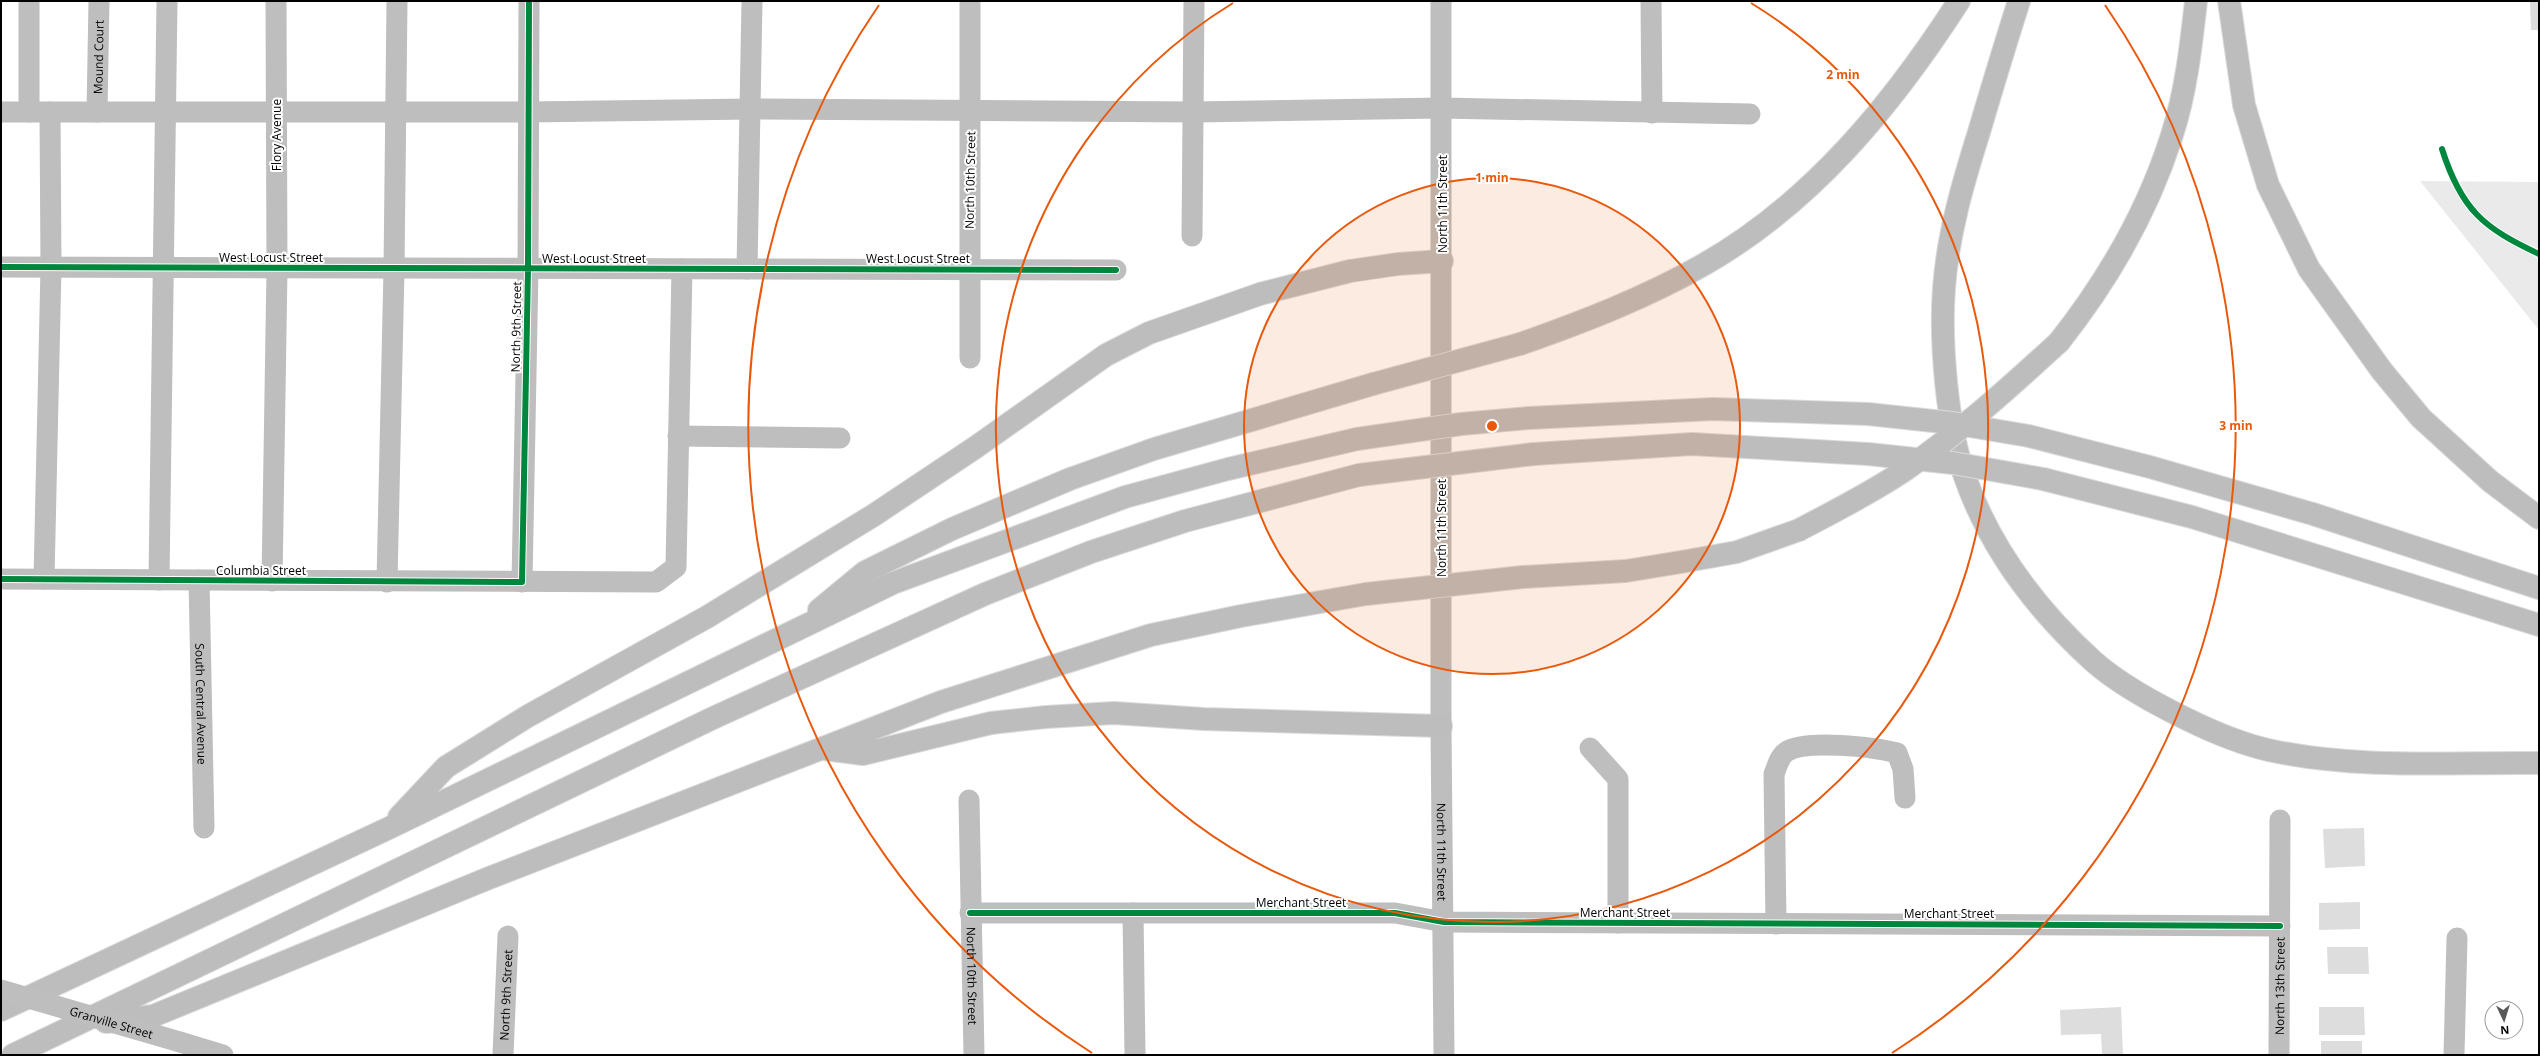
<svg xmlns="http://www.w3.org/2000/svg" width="2540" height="1056" font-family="'Open Sans',sans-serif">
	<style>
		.green { fill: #eaeaea }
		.building { fill: #ddd }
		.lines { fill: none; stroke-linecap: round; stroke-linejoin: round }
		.highway-casing { stroke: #dbdbdb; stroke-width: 24 }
		.minor { stroke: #bebebe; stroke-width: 21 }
		.highway { stroke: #bdbdbd; stroke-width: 22 }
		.highway-bridge-casing { stroke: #dbdbdb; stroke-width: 24; stroke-linecap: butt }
		.minor-bridge { stroke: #bebebe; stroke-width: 21 }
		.highway-bridge { stroke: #bdbdbd; stroke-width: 22 }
		.cycleway-casing { stroke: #fff; stroke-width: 8 }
		.cycleway { stroke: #00873e; stroke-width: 6 }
		.ring { fill: none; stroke: #e8590c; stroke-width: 2 }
		.labels { text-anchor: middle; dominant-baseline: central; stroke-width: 4; stroke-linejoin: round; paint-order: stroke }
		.street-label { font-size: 12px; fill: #000; stroke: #fff }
		.centre { fill: #e8590c; stroke: #fff; stroke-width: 2 }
		.ring-label { font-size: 12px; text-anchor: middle; font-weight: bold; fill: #e8590c; stroke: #fff; stroke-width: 4; stroke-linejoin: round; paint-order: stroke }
	</style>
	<rect width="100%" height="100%" fill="#fff"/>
	<path class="green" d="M2421,181l118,1v148l-119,-149z"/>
	<path class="building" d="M2530,1h9v29h-8z
		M2364,828l1,38 -40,2 -2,-39z
		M2360,902v27l-41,1v-27z
		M2327,947h41l1,27h-41z
		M2121,1007l2,48h-21l-1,-21 -40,1 -1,-25z
		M2319,1007h45l1,28h-46z
		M2321,1041h41v14h-41z"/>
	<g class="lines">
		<defs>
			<path id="highway" d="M2019,1c-14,44 -27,87 -40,131 -16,51 -31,102 -35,156 -4,54 3,139 21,189 25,71 72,133 128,184 28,25 72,48 106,64 26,12 51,22 79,27 85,17 174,10 261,11
				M2229,1l15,104 24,80 41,84 73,102 39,47 69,63 49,37
				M2059,342c49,-62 89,-131 113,-207 14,-43 19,-89 24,-134
				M1520,344c63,-22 125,-46 183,-79 109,-62 189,-160 256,-264
				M1529,418l184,-9 155,5
				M2029,436l121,31 163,47 226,74
				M1534,454l158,-10 176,10
				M2043,479l149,38 347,108
				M1523,577l103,-6 61,-10 50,-9 62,-22
				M819,610l46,-38 87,-43 118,-50 84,-30 219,-65
				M824,749l39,5 128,-31 55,-6 68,-4 90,6 237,7
				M399,817l47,-50 82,-51 179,-99 167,-102 102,-68 130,-92 43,-22 111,-39 90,-23 48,-7 44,-3
				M1,1010l388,-182 504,-245 232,-86 103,-28 129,-30
				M106,1022l47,-6 336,-138 452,-176 210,-67 90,-19 125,-22
				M13,1055l700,-337 272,-124 106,-42 94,-31 174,-46"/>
		</defs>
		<use href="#highway" class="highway-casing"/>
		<g class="minor">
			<path d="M29,1v111"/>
			<path id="s1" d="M1441,1v725l3,329"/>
			<path d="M1651,1l1,112"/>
			<path d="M1,112h526l225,-3 442,3 247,-4 309,6"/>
			<path id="s2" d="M97,112l2,-111"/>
			<path d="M1192,236l2,-235"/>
			<path d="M1,267l1115,3"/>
			<path d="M747,269l5,-268"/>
			<path d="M970,358v-357"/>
			<path d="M678,436l162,2"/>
			<path d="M1,579l655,3 20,-15 6,-298"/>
			<path d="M44,579l7,-312 -1,-155"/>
			<path d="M159,580l8,-579"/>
			<path id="s3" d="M199,580l5,248"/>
			<path d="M272,581l5,-312 -1,-268"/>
			<path d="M387,582l7,-313 3,-268"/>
			<path d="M522,582l6,-313 1,-268"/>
			<path d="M1590,748l28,31v144"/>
			<path id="s4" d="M969,800l5,255"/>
			<path d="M970,913h425l49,9 836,4"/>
			<path d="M1133,913l2,142"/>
			<path d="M1776,924l-2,-150c3,-7 5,-17 12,-22 18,-13 89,-5 111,1l6,16 2,29"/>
			<path d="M180,1042l43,13"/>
			<path id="s5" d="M503,1055l5,-119"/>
			<path id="s6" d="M2279,1055l1,-235"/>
			<path d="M2454,1055l3,-117"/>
		</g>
		<use href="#highway" class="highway"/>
		<defs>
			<path id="highway-bridge" d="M1373,384l147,-40
				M1868,414l84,9 77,13
				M1357,439l104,-15 68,-6
				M1868,454l85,9 90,16
				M1359,475l175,-21
				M1799,530c36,-19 72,-37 106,-60 55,-38 105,-83 154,-128
				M1366,594l157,-17"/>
		</defs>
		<use href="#highway-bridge" class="highway-bridge-casing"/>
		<path class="minor-bridge" id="s7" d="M1,990l179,52"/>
		<use href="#highway-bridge" class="highway-bridge"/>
		<defs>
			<path id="cycleway" d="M2442,149c19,60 41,79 97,105
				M1,267l1115,3
				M1,579l521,3 6,-313 1,-268
				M970,913h425l49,9 836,4"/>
		</defs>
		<use href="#cycleway" class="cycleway-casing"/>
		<use href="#cycleway" class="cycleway"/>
	</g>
	<circle cx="1492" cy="426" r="248" fill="#e8590c" fill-opacity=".12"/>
	<g class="ring">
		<circle cx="1492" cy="426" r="248"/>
		<path d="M1751 3A496 496 0 1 1 1233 3"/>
		<path d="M1092 1053A744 744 0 0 1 879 5M2105 5A744 744 0 0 1 1892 1053"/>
	</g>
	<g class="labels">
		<g class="street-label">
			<text stroke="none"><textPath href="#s2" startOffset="55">Mound Court</textPath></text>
			<text transform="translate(276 135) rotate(-90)">Flory Avenue</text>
			<text transform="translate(970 180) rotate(-89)">North 10th Street</text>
			<text transform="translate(1442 204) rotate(-90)">North 11th Street</text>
			<text x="271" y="257">West Locust Street</text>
			<text x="594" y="258">West Locust Street</text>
			<text x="918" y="258">West Locust Street</text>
			<text transform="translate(516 327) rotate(-89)">North 9th Street</text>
			<text transform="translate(1441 528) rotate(-90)">North 11th Street</text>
			<text x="261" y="570">Columbia Street</text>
			<text stroke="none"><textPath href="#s3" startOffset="124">South Central Avenue</textPath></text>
			<text stroke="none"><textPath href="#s1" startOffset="851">North 11th Street</textPath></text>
			<text x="1301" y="902">Merchant Street</text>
			<text x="1625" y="912">Merchant Street</text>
			<text x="1949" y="913">Merchant Street</text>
			<text stroke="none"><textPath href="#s4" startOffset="176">North 10th Street</textPath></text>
			<text stroke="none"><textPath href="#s6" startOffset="69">North 13th Street</textPath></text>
			<text stroke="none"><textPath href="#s5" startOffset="60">North 9th Street</textPath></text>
			<text stroke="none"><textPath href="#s7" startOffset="115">Granville Street</textPath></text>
		</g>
	</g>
	<circle cx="1492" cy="426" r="6" class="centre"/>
	<g class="ring-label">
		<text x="1843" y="79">2 min</text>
		<text x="1492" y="182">1 min</text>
		<text x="2236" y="430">3 min</text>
	</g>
	<rect width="2540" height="1056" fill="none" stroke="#000000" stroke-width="4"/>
	<g transform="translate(2504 1020) rotate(176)"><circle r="19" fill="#ffffff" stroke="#999999"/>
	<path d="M0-3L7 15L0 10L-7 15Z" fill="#595959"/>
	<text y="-6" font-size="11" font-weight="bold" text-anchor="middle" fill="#000000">N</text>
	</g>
</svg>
